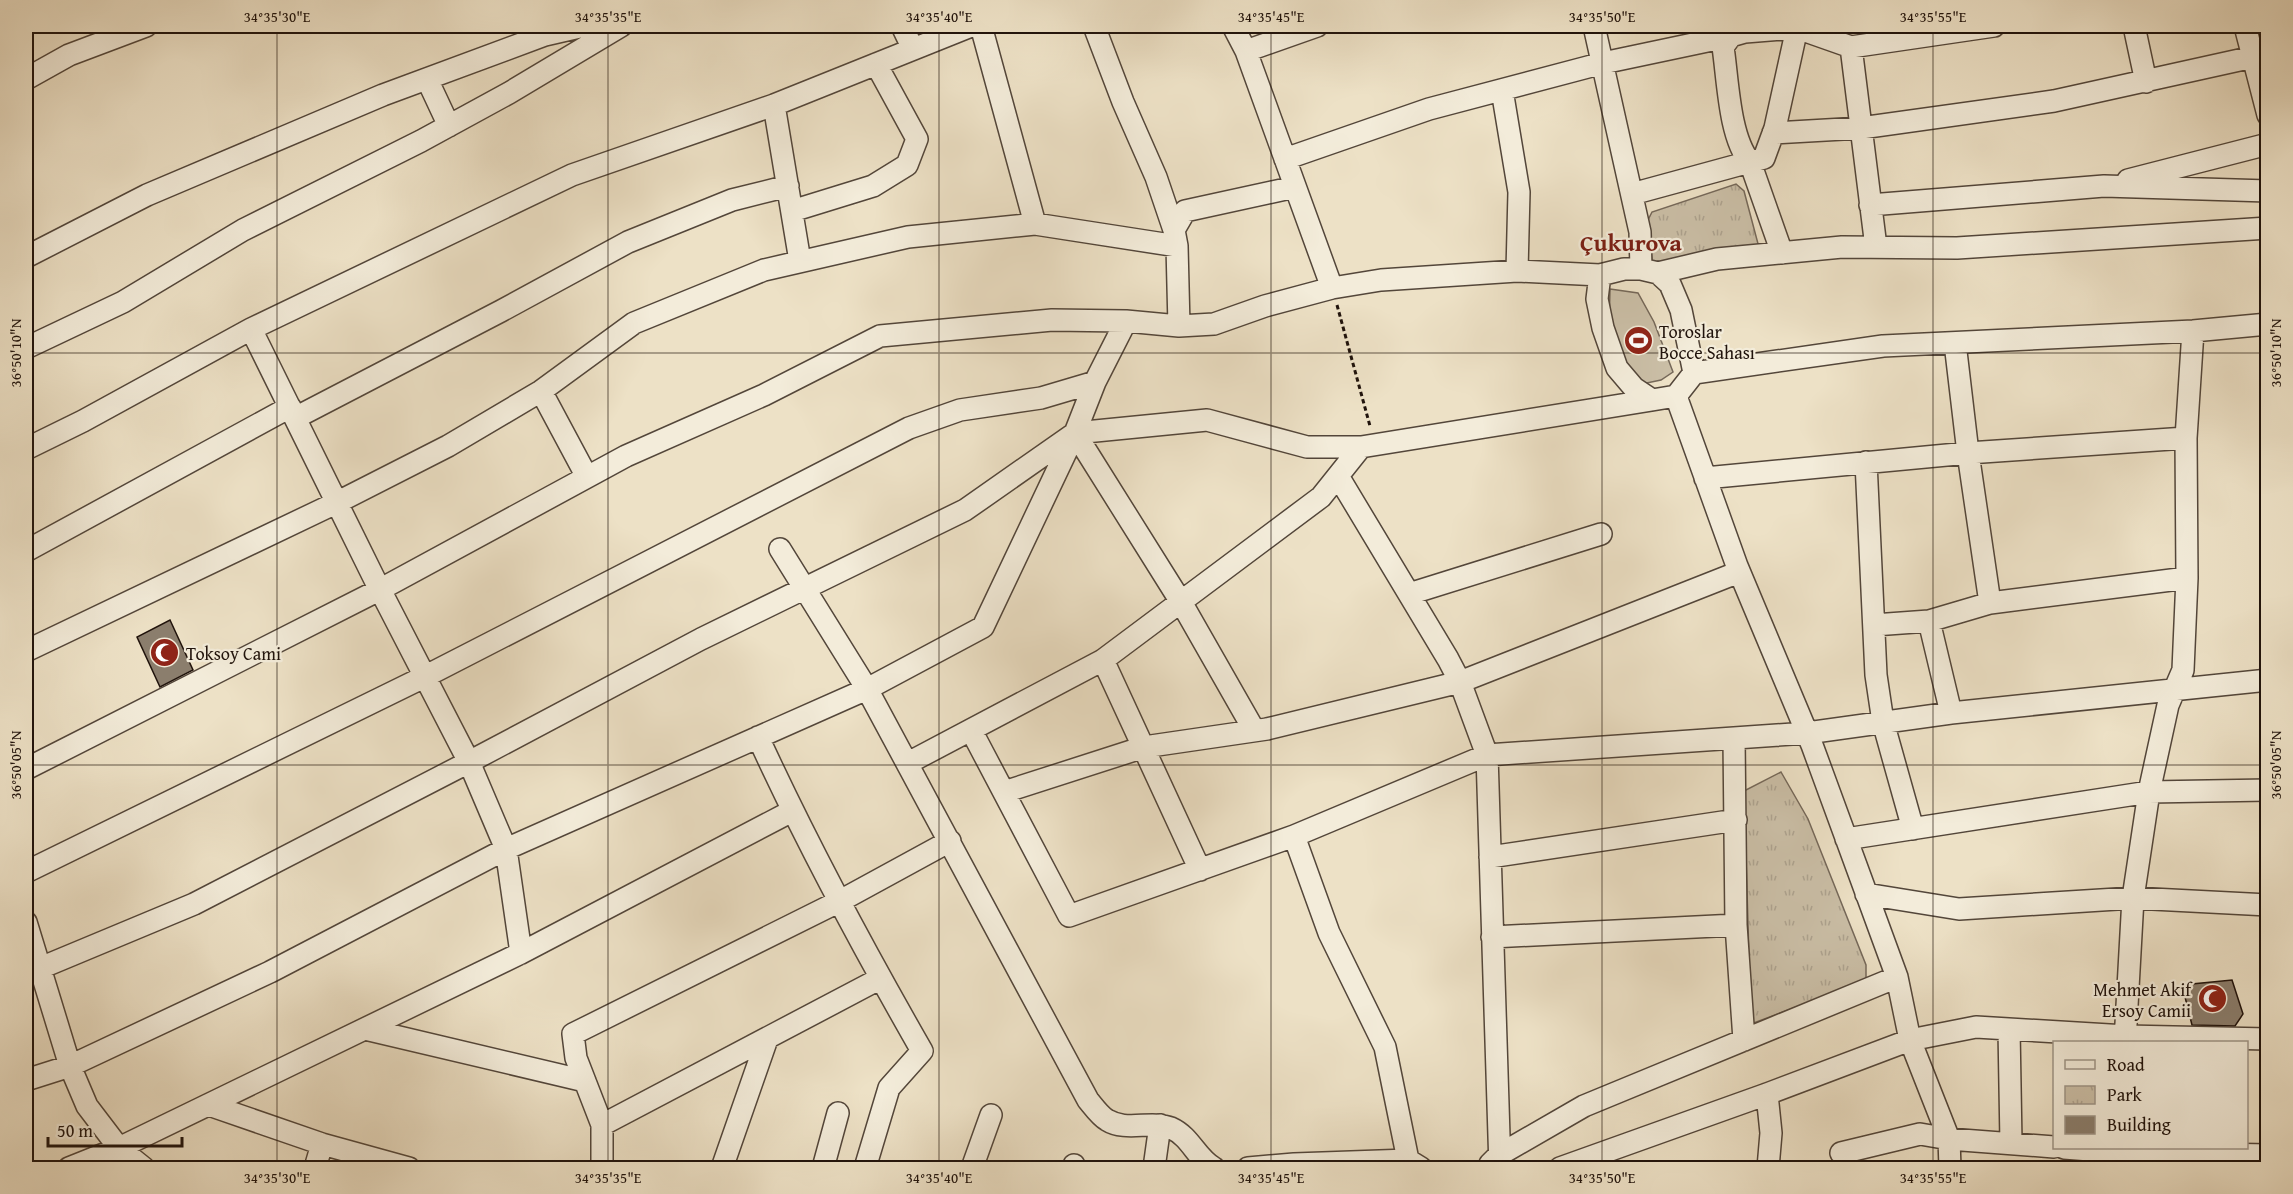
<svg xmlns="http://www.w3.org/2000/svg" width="2293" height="1194" font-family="'Gentium Book Plus',serif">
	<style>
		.park { fill: url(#park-tufts); stroke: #756859; stroke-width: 1.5 }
		.garden { fill: #cabea6; stroke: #756859; stroke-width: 1.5 }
		.building { fill: #8b7e6d; stroke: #20130c; stroke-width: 1.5 }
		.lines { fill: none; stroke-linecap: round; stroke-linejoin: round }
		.minor-casing { stroke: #53463a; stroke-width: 24 }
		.path { stroke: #20130c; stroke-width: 3; stroke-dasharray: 4.5 3; stroke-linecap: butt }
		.minor { stroke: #f3ecda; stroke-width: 21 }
		.ticks { fill: none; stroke: #20130c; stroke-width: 1.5; stroke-opacity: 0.45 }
		.labels { text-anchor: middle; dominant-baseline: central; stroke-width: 4.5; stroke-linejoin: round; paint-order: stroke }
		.poi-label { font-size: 18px; fill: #20130c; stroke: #f3ecda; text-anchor: start }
		.district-label { font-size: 24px; font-weight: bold; fill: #7a1f14; stroke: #f3ecda }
		.neatline { fill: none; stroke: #20130c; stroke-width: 2 }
		.ticks-label { font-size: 15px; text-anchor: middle; fill: #20130c }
	</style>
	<defs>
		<pattern id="park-tufts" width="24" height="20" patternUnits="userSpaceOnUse" patternTransform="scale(1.5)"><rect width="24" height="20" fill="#cabea6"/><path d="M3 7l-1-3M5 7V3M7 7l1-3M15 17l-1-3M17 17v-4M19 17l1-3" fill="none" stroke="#ada28e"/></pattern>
	</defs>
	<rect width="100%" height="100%" fill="#ede1c6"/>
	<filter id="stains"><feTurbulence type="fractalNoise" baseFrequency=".00333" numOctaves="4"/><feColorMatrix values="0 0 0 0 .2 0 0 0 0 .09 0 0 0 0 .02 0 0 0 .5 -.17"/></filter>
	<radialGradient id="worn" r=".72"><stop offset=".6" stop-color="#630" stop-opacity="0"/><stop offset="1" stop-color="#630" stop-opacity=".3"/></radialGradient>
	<path class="park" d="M1736,184l8,7 17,64 -108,12 -6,-45 5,-10z
		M1781,772l27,47 58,146v16l-115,43 -7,-233z"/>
	<path class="garden" d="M1610,289l28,4 16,29 19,50 -12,8 -19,4 -12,-12 -21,-42z"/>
	<path class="building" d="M170,620l23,50 -33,17 -23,-50z
		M2232,980l11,34 -8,12 -43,-1 -10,-40z"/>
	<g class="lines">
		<defs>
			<path id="minor" d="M902,26l11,23
				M981,26l54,198
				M1094,26l29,76 33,75 18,53 3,16 2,80
				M1233,26l13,25 86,237
				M1594,26l46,206 1,37
				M2134,26l12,56
				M2245,26l23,89
				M1851,47l25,200
				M1246,51l71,-25
				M26,79l43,-24 77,-29
				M427,79l22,47
				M1502,90l17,102 -2,79
				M774,105l26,156
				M1773,133l88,-5 193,-27 199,-44
				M1285,159l144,-50 174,-46 128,-27
				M2128,180l140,-36
				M1632,194l132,-36 11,-30 22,-100 3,-2
				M1870,205l234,-19 164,5
				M792,211l81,-25 34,-21 10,-26 -41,-75
				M1174,230l11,-19 110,-24
				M1782,253l-32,-91c-21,-25 -22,-82 -27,-115l8,-11 14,-4 52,-4 54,19 143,-21
				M26,257l121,-62 236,-100 162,-60 39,-9
				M1658,273l59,-14 125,-12 115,1 311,-20
				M251,329l124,251 94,182 37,87 15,104
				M1955,343l13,110 22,150 197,-25
				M26,348l97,-46 120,-72 178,-89 88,-48 112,-67
				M1694,373l189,-27 310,-15 75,-7
				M541,391l46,86
				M1676,396l61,170 75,179 85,232 13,63 39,99 1,29
				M295,418l206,-107 127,-69 104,-42 56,-14
				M26,449l57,-28 168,-92 321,-154 202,-70 197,-79
				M1866,462l10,213 7,47 30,107
				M1338,476l110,183 12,23 27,73 13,413
				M1705,478l263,-25 218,-15
				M780,549l87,140 221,411c5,6 12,16 19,20 19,12 44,0 64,8 20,9 25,30 43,40
				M26,551l264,-144
				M1409,594l192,-60
				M1929,621l22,92
				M1874,625l55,-4 61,-18
				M26,651l312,-149 110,-56 93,-55 93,-68 130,-53 144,-33 127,-13 142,22
				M1103,660l97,210
				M971,730l98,186 225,-80 193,-81 320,-22 144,-20 317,-33
				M1254,730l-73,-128 -106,-169 132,-13 100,27h54l291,-47
				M758,737c49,107 105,211 164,314l-33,37 -24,80
				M1734,738l2,187 8,115
				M908,763l195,-103 218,-163 40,-50
				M26,769l355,-180 245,-133 138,-61 116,-59 172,-16 74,1 53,5 35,-2 51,-18 67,-18 49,-8 136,-9 83,4 24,-6h17l17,4 12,11 11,26 13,63 -18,23 -24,4 -18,-12 -17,-20 -14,-40 -6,-29 3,-24
				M1004,792l140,-45 123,-18 193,-47 279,-110
				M1294,836l35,97 56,114 23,113
				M1846,839l303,-47 119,-2
				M1490,857l246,-37
				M26,872l400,-196 483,-248 51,-18 81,-12 54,-16 31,-61
				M1866,894l93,15 174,-11 135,7
				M26,922l44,144 17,40 32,42 25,20
				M1492,937l244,-12
				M26,974l168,-70 275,-142 232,-123 264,-129 110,-77 20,-51
				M365,1029l220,52
				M2009,1029l2,114
				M2125,1042l8,-144 16,-106 19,-87 15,-35 4,-92 -1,-140 7,-107
				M26,1080l44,-14 200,-94 236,-123 361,-160 116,-62 92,-194
				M1767,1094l4,39 -3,35
				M209,1105l113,39 87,24
				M602,1125l279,-147
				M2064,1148l52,4 152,3
				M1841,1153l79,-19 29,5 105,8
				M1490,1164l9,-9 85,-49 313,-129
				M69,1168l50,-20 402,-195 271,-142
				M315,1168l7,-24
				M602,1168v-43l-26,-67 -3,-24 267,-133 110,-60
				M722,1168l45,-129
				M823,1168l15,-55
				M972,1168l19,-53
				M1073,1168l1,-3
				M1154,1168l6,-43
				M1248,1168l46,-4 114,-4 13,8
				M1560,1168l207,-74 143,-54 66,-13 150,9 142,3"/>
		</defs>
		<use href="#minor" class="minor-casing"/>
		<path class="path" d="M1337,305l33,121"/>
		<use href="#minor" class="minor"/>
	</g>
	<path class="ticks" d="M277,26v1142M608,26v1142M939,26v1142M1271,26v1142M1602,26v1142M1933,26v1142M2264,26v1142M26,353h2242M26,765h2242"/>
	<defs>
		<symbol id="stadium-disc" viewBox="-11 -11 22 22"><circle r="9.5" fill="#8f2418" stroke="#f3ecda"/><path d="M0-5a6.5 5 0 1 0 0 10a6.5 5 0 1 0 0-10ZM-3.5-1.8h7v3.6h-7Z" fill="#fff"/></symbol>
		<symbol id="mosque-disc" viewBox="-11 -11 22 22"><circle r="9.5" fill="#8f2418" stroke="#f3ecda"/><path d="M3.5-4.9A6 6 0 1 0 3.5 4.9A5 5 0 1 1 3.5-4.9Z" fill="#fff"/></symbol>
	</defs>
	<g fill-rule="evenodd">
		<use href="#stadium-disc" x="1622" y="324" width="33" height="33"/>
		<use href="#mosque-disc" x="148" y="636" width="33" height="33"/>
		<use href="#mosque-disc" x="2196" y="982" width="33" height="33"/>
	</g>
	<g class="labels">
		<g class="poi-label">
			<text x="1659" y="331">Toroslar<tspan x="1659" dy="21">Bocce Sahası</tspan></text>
			<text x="186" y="653">Toksoy Cami</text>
			<text x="2191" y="989" text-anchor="end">Mehmet Akif<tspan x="2191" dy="21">Ersoy Camii</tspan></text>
		</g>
		<g class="district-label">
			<text x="1631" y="242">Çukurova</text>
		</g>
	</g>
	<rect width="2293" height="1194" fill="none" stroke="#ede1c6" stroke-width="66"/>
	<rect x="2053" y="1041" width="195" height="108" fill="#f3ecda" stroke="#9f9588" stroke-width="1.5"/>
	<rect x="2065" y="1060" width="30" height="9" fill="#f3ecda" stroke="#9f9588" stroke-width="1.5"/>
	<text x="2107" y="1071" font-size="18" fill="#20130c">Road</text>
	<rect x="2065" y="1086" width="30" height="18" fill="url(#park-tufts)" stroke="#9f9588" stroke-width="1.5"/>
	<text x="2107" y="1101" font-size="18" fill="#20130c">Park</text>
	<rect x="2065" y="1116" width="30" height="18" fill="#8b7e6d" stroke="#9f9588" stroke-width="1.5"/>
	<text x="2107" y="1131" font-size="18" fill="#20130c">Building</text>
	<path d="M48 1137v9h134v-9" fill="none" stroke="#20130c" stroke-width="3"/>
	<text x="57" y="1137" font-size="18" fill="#20130c" stroke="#f3ecda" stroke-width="4.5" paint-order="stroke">50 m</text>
	<rect x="33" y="33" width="2227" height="1128" class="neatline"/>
	<g class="ticks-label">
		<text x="277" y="22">34°35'30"E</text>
		<text x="608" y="22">34°35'35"E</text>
		<text x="939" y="22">34°35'40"E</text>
		<text x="1271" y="22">34°35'45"E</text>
		<text x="1602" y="22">34°35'50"E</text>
		<text x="1933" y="22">34°35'55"E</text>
		<text transform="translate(16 353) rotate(-90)" y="5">36°50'10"N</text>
		<text transform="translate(2276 353) rotate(-90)" y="5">36°50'10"N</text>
		<text transform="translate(16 765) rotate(-90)" y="5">36°50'05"N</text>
		<text transform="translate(2276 765) rotate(-90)" y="5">36°50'05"N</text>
		<text x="277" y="1183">34°35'30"E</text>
		<text x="608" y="1183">34°35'35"E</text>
		<text x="939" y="1183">34°35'40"E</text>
		<text x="1271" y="1183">34°35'45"E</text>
		<text x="1602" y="1183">34°35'50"E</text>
		<text x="1933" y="1183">34°35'55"E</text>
	</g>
	<rect width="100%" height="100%" filter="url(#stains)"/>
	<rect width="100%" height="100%" fill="url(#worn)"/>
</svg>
